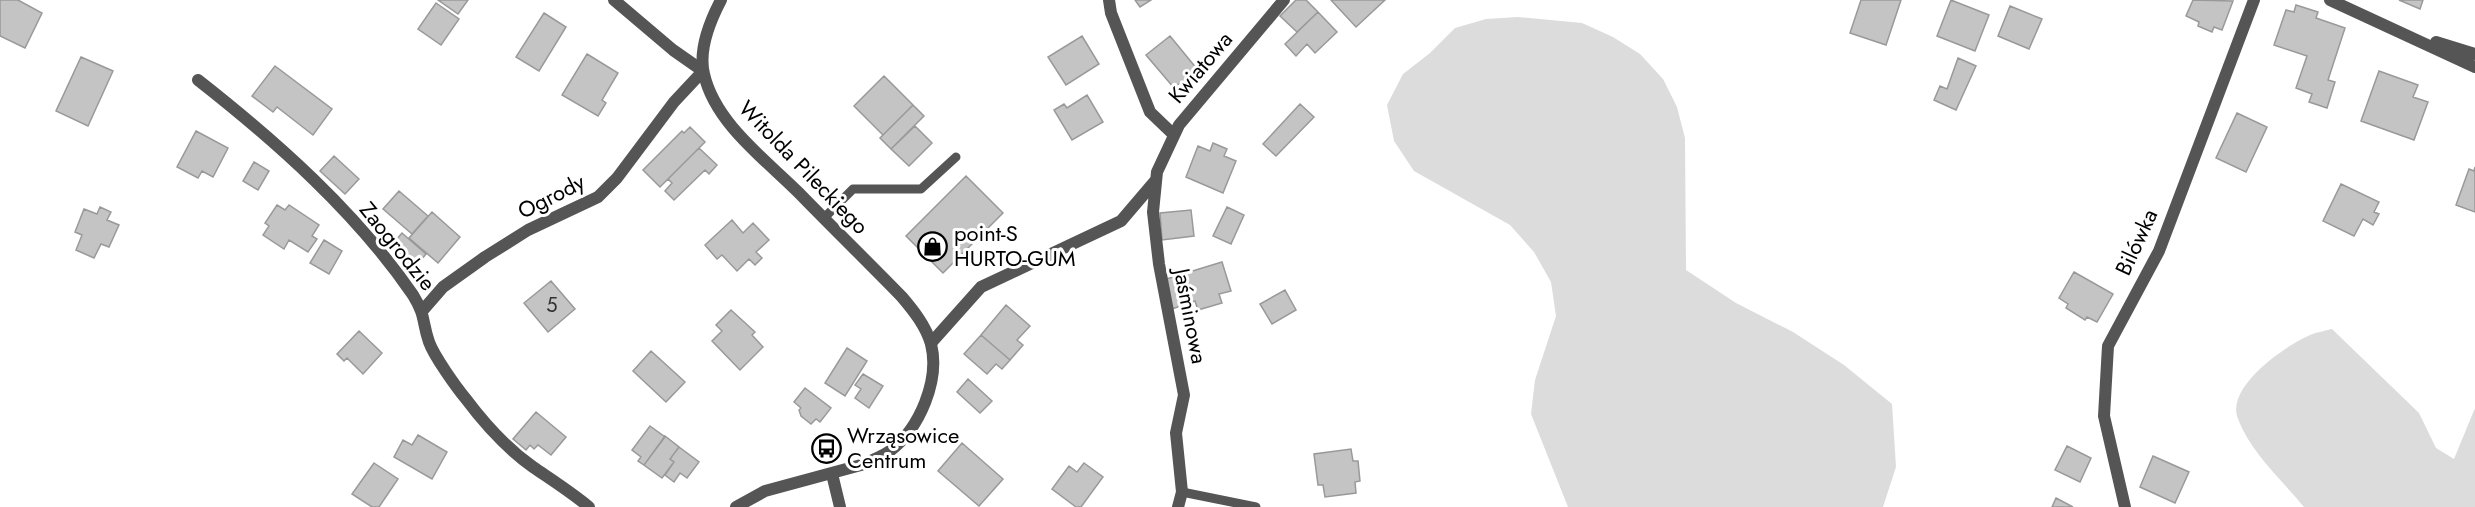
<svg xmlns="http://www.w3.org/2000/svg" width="2475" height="507" font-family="Jost,sans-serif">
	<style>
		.green { fill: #dcdcdc }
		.building { fill: #c4c4c4; stroke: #999; stroke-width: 1.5 }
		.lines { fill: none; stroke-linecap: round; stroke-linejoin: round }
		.service { stroke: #555; stroke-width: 9 }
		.minor { stroke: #555; stroke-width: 12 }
		.tertiary { stroke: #555; stroke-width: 12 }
		.labels { text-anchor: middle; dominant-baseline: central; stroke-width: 6; stroke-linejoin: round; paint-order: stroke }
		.number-label { font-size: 20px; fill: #313131 }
		.street-label { font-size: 22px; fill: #000; stroke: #fff }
		.poi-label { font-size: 22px; fill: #000; stroke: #fff; text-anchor: start }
	</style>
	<rect width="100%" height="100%" fill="#fff"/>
	<path class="green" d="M1518,17l64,6 31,14 27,17 23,25 14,28 8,31 1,132 50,33 57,29 51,33 48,39 4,63 -13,40h-315l-37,-93 4,-34 21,-64 -5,-34 -17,-30 -24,-27 -96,-54 -20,-30 -7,-36 16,-31 27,-21 25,-25 31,-9z
		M2332,329l87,84 17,35 18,11 21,-51v99h-171c-22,-27 -53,-54 -66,-88 -13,-32 47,-73 72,-84 7,-3 15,-4 22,-6z"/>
	<path class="building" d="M0,0h18l24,13 -17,35 -25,-12z
		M438,0h30l-10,14z
		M1135,0h16l-11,7z
		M1296,0h10l12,12 -21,20 -17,-16z
		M1331,0h54l-29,27z
		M1861,0h40l-15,45 -36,-12z
		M1951,0l38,15 -14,36 -38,-15z
		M2193,0l40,1 -11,29 -8,-3 -2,5 -14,-6 1,-4 -13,-6z
		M2399,0h24l-3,9z
		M436,3l23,16 -18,26 -23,-16z
		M2296,5l22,7 -2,6 29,10 -17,52 7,2 -8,26 -18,-6 3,-8 -16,-6 11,-32 -33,-11 12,-35 8,2z
		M2010,6l32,13 -13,30 -31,-13z
		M1318,12l19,20 -22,21 -8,-9 -11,12 -11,-12z
		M544,13l22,14 -27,44 -23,-14z
		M1082,36l17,28 -33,21 -18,-28z
		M1170,36l27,33 -23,19 -28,-33z
		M587,54l31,19 -16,27 4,3 -8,13 -36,-21z
		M81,57l32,14 -25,55 -32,-15z
		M1958,58l18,8 -20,44 -22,-10 6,-14 7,3z
		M275,66l57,43 -19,26 -36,-28 -4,5 -21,-16z
		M2379,71l39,14 -5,12 15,5 -14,38 -53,-19z
		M884,76l29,29 -30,30 -29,-29z
		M1087,95l16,27 -31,18 -18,-30 10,-6 3,4z
		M1300,104l14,13 -38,39 -13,-12z
		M913,105l11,11 -33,33 -11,-11z
		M2237,113l30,14 -21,45 -30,-14z
		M915,126l17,17 -23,23 -18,-17z
		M690,127l15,15 -45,45 -17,-17 39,-39 2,2z
		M196,131l32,17 -15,29 -11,-6 -4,7 -21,-11z
		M1213,143l14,6 -3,7 12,5 -13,32 -37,-16 12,-31 12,5z
		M699,148l18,17 -8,9 -4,-4 -31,30 -9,-9 7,-8 -4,-4z
		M334,156l25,23 -14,15 -25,-23z
		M254,162l15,9 -11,19 -15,-9z
		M2475,167v45l-19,-7 13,-36 5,2z
		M966,176l37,37 -60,60 -37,-37z
		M2341,184l38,18 -5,10 5,2 -6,11 -10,-6 -9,17 -31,-15z
		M399,191l29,25 -16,18 -29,-25z
		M277,205l8,5 4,-5 30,20 -7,11 5,3 -9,13 -19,-12 -5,9 -21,-14 6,-9 -4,-3z
		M100,207l11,5 -4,8 12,5 -10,22 -8,-3 -7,14 -18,-8 6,-15 -7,-3 9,-23 13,5z
		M1227,207l17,8 -13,29 -18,-8z
		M1191,210l3,26 -32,4 -2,-27z
		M432,212l28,25 -22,26 -29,-25z
		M732,220l11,13 10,-10 16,17 -13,12 6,6 -7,7 -6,-6 -12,12 -15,-16 -5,4 -12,-14z
		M402,233l24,21 -13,16 -6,-5 2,-3 -13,-11 6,-6 -6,-5z
		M324,240l18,11 -13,23 -19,-11z
		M1222,262l9,29 -12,3 3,9 -24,7 -3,-9 -23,8 -9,-29z
		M2074,272l39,22 -16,28 -10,-5 -2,3 -19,-12 2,-4 -9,-6z
		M551,281l24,28 -27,23 -24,-29z
		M1285,290l11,20 -24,14 -12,-20z
		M1006,305l24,21 -13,14 6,5 -13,15 -29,-25z
		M731,310l24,22 -3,3 11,12 -23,23 -28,-29 10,-10 -6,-6z
		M359,331l23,22 -19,21 -16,-16 -3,3 -7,-7z
		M981,335l29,25 -8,9 -6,-5 -9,10 -23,-20z
		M847,348l20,13 -22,35 -20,-13z
		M651,351l34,31 -19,20 -33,-31z
		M863,374l20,12 -14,22 -14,-10 6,-9 -6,-4z
		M968,379l24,22 -12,12 -23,-21z
		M805,388l26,20 -11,14 -4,-3 -5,5 -10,-8 -2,-6 2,-2 -7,-6z
		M536,412l30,25 -15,18 -13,-10 -4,4 -4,-4 -4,5 -13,-11z
		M650,426l15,11 -21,28 -6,-4 3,-4 -9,-7z
		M418,435l29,17 -15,27 -38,-22 9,-17 9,5z
		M665,436l14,11 -9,12 4,3 -12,16 -18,-13z
		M962,443l41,36 -24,27 -41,-35z
		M2067,446l24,12 -11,24 -25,-12z
		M679,447l20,15 -12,16 -7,-5 -6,9 -9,-7 9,-13 -4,-3z
		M1351,449l2,12h5l2,20 -5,1 1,11 -31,4 -2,-12h-5l-4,-31z
		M2153,456l36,16 -14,31 -35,-16z
		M374,463l24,16 -19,28h-7l-20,-13z
		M1084,463l19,14 -22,30h-5l-24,-18 17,-23 8,6z
		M2056,498l17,9h-21z"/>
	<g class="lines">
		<path class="service" d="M824,218l29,-29h68l35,-32
			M1182,492l74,15"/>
		<path class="minor" d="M1109,0l2,13 39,99 24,23
			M2330,0l145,67
			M2436,42l39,12
			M198,80c79,62 158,132 215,215 13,21 9,27 16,47 5,14 27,45 37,57 18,24 43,51 67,68 19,13 38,25 56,40
			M423,310l20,-23 42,-30 43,-27 70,-33 19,-19 57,-76 29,-31 -30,-21 -59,-50
			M931,343l50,-56 140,-66 35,-41
			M832,474l8,33
			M1178,507l4,-15 -6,-59 8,-38 -25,-131 -6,-52 4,-40 22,-47 105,-125
			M2125,507l-21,-91 4,-70 51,-95 95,-251"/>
		<path class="tertiary" d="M721,0c-11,21 -23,49 -17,74 11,49 61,85 95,119 34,35 69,69 103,104 11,13 24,29 29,47 9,36 -11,84 -41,107 -9,6 -19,10 -29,14l-96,26 -29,16"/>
	</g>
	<defs>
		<symbol id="shop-ring" viewBox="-11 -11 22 22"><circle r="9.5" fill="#fff" stroke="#000" stroke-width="1.5"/><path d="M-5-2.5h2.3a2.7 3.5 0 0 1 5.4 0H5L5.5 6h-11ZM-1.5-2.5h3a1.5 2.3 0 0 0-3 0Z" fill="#000"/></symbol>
		<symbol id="bus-ring" viewBox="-11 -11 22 22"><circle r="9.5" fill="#fff" stroke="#000" stroke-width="1.5"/><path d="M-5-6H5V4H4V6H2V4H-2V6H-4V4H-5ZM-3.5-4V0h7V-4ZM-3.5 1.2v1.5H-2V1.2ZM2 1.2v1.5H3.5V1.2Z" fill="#000"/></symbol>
	</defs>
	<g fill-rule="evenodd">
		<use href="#shop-ring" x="916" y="230" width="33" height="33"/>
		<use href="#bus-ring" x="810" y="432" width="33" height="33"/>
	</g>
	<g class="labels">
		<g class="number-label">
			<text x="552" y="305">5</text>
		</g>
		<g class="street-label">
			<text transform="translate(1200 67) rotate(-50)">Kwiatowa</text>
			<text transform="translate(804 167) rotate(46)">Witolda Pileckiego</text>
			<text transform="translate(551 196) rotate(-27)">Ogrody</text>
			<text transform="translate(2136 242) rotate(-65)">Bilówka</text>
			<text transform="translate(398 246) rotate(51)">Zaogrodzie</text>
			<text transform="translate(1191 316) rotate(79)">Jaśminowa</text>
		</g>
		<g class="poi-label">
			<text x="954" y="233">point-S<tspan x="954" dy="25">HURTO-GUM</tspan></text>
			<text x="847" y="435">Wrząsowice<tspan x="847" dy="25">Centrum</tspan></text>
		</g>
	</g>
</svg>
